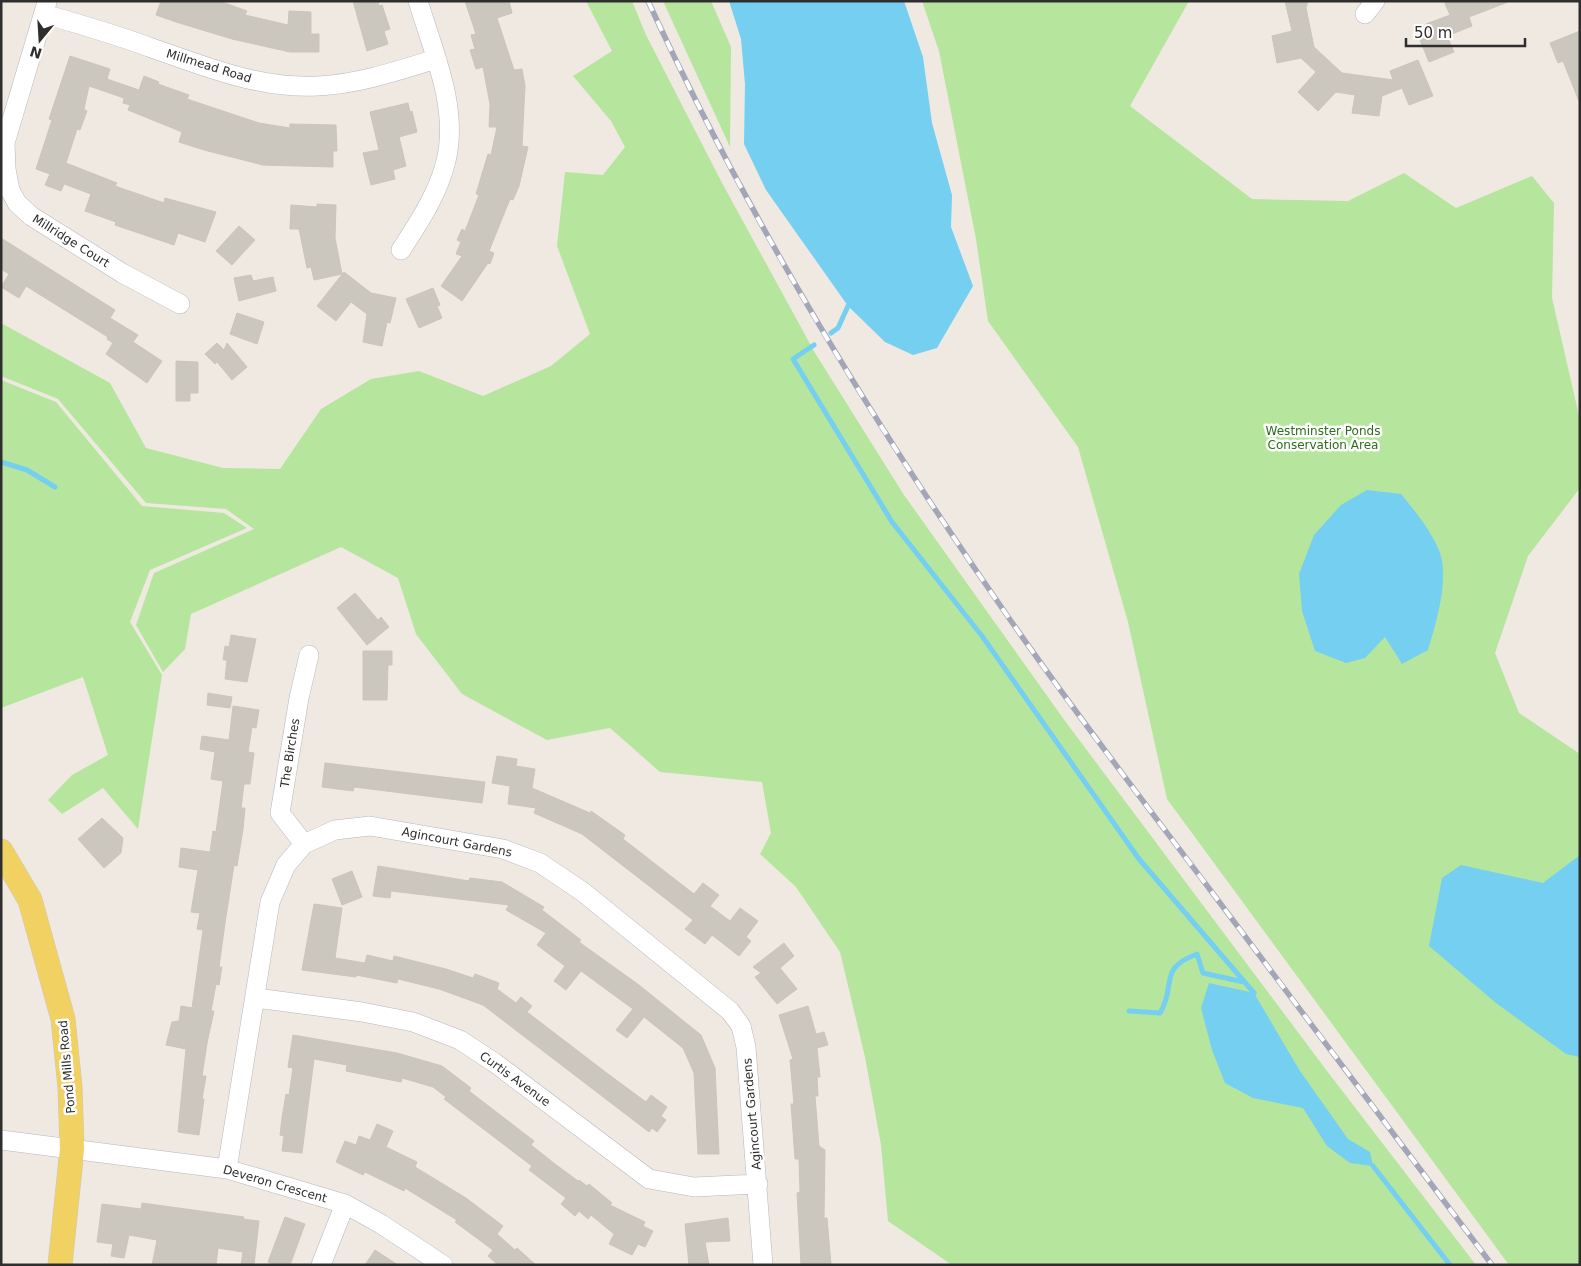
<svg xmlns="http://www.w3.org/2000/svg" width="1581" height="1266" font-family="'DejaVu Sans',sans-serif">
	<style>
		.green { fill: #b6e59e }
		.water { fill: #75cff0 }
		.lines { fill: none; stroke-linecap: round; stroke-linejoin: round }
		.stream { stroke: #75cff0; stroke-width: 5 }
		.building { fill: #cbc7bf; stroke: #cbc5ba }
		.minor-casing { stroke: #b4b7c1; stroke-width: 20 }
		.major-casing { stroke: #c9c9c9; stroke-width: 25 }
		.minor { stroke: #fff; stroke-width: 19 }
		.major { stroke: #f2d163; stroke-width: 24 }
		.rail-casing { stroke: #a3a6b8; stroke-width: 5.5 }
		.rail { stroke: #fff; stroke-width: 4; stroke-dasharray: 11; stroke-linecap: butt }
		.labels { text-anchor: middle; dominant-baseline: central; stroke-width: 5; stroke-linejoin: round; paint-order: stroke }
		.street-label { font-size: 12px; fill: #2e2e2e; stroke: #fff }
		.park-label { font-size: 12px; fill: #2c6e1b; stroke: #fff }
	</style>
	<rect width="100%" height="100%" fill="#efe9e1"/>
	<path class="green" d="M586,1h46l14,34 75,146 94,172 89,142 161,226 262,350 149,194h-524l-64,-44 -7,-76 -16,-88 -25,-105 -44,-65 -36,-33 11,-21 -9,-51 -102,-10 -50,-44 -63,12 -85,-46 -46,-60 -18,-56 -57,-31 -150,67 -6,35 -22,23 -27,-47 18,-52 100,-44 -28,-20 -80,-6 -88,-104 -57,-23v-53l109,60 36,65 77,20 57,1 41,-60 50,-30 48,-8 64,25 68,-30 39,-32 -33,-88 8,-74 38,3 22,-28 -14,-26 -38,-45 39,-25z
		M663,1h48l20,46 -1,100z
		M922,1h267l-59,105 122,93 96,2 56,-28 52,35 76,-32 22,27 -2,95 28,122v68l-52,68 -33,97 24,60 61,41v511h-71l-342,-466 -39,-177 -50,-175 -90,-126 -12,-82 -37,-188z
		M1,380l55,22 86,104 82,7 23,15 -97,42 -20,52 32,53 -24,154 -35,-41 -41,26 -14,-14 24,-25 36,-20 -25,-78 -82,31z"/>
	<path class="water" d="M729,1h175l19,56 9,66 20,72 -1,32 22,59 -36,62 -24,7 -28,-13 -37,-36 -82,-116 -22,-46 1,-60 -4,-45z
		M1367,490l34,4c14,17 28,34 37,54 13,27 -2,75 -10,102l-26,14 -17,-27 -20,21 -19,5 -31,-12 -13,-40 -3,-37 15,-39 27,-30z
		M1580,855v202l-14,-3 -70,-51 -67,-57 13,-68 19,-13 82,18z
		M1209,983l45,10 46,78 48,68 22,13 3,14 -23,-3 -23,-17 -24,-38 -50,-10 -28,-15 -13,-33 -11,-42z"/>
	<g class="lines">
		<path class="stream" d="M831,333l7,-5 10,-22
			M814,345l-21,14 99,163 90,114 157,223 115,134
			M1,462l26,8 28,17
			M1129,1011l31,2c17,-28 -3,-44 37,-59l6,19 41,9
			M1373,1166l77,99"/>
	</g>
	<path class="building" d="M161,1h58l28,10 -2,4 43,10 1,-14 22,1v22h8v18h-29l-58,-13 -56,-17 -20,-7z
		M353,1h25l1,5 3,-1 8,24 -6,2 4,13 -21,7z
		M465,1h44l3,12 -15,5 17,52 8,-1 3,17 -3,60 6,1 -9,39 -6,14 -3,-1 -21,52 5,2 -4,11 -2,-1 -26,38 -21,-15 21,-30 -6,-2 5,-12 -4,-2 5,-11 3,2 14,-36 -3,-1 12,-40 3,1 6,-28h-8l1,-23 -7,-37 -7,2 -6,-19 5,-1 -4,-14 5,-1z
		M1285,1h23l-2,7 8,39 28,26 51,7 -3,-9 28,-11 15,36 -24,9 -7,-17 -20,8 -3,20 -27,-3 3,-18 -19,-3 -18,19 -20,-19 18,-20 -15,-14 -24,5 -5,-27 20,-5z
		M1444,1h64v1l-39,15 3,9 -25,10 7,16 -25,10 -9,-22 11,-4 -5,-12 24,-9z
		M1580,31v70h-1l-16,-40 -5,2 -8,-20z
		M70,56l40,13 -3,10 32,11 5,-14 15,6 -1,2 31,11 -2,4 72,24 31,5v-4l46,1 1,26h-4v16l-70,-2 -59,-15 -25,-8 3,-10 -54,-22 2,-5 -7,-2 1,-5 -35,-12 -5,23 3,2 -7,19 -3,-1 -11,34 51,20 -2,3 49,17 1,-5 51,14 -11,30 -27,-9 -4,12 -59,-20 1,-3 -31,-11 6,-17 -27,-10 -3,7 -16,-6 5,-11 -14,-5 16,-49 -3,-1z
		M408,103l2,9 2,-1 5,21 -18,5 7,29 -13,4 2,9 -24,6 -8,-32 16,-3 -9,-38z
		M317,204l19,1 -1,33 7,36 -28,6 -3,-13 -4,1 -8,-39h-9l1,-24 26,2z
		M239,226l16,14 -23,25 -16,-14z
		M1,238l114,72 -5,8 28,17 -5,7 29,19 -15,22 -41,-29 7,-11 -6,-4 1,-2 -82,-51 -7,12 -18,-11 8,-13 -8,-5z
		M344,272l27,21 25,5 -6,25 -3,-1 -5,24 -19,-4 4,-28 -16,-12 -15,19 -19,-15z
		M251,275l2,6 20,-4 3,14 -37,10 -5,-23z
		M433,288l7,17 -3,1 5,12 -23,10 -13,-29z
		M237,313l27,9 -7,22 -27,-10z
		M217,343l7,7 3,-7 20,24 -15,13 -15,-18 -2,2 -10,-10z
		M176,361l22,1v31h-8v8h-14z
		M355,593l23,27 3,-3 8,10 -22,18 -30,-37z
		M231,635l25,4 -9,43 -22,-3 2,-19h-4l2,-14 4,1z
		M363,651h29v14h-4l-1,35h-24z
		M208,693l24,4 -2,11 -23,-3z
		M233,706l26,4 -3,18 -4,-1 -4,25 6,1 -4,31h-6l-3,24h4l-2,21 -6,37 -3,-1 -9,58 -6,44h3l-3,18 -3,-1 -5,27h3l-7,32 -5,33h4l-4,23h2l-5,36 -21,-3 8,-83 -20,-4 6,-23 7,-1 2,-15 11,2 11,-78 -6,-1 3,-16 -9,-1 7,-42 -19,-3 2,-19 29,4 3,-21 3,1 7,-51 -12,-2 4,-27 -15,-3 2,-13 27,4z
		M497,756l20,3 -1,7 19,3 -3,19 58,25 1,-2 34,24 -2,4 71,55 9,-11 16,12 -9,11 20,15 10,-13 18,13 -12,16 5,4 -12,15 -27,-21 -7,9 -20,-15 8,-9 -111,-86 -48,-21 2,-5 -28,-4 2,-18 -18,-3z
		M325,763l160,19 -3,21 -128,-16 -1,4 -31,-4z
		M102,818l21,20 -2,15 -17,15 -26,-29z
		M378,866l91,15 1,-3 32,4 42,25 -2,3 39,30 -2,2 60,43 62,50 14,33 4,86h-21l-4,-81 -11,-25 -39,-31 -17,21 -11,-8 17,-21 -52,-38 -15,19 -12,-9 11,-15 -28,-21 9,-12 -40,-23 3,-5 -118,-14 -1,7 -17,-2z
		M352,871l10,26 -20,8 -10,-26z
		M314,904l28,4 -7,50 30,5 2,-8 26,6 1,-5 52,13 27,9 2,-4 24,9 -2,6 19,14 5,-6 11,9 -5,6 81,62 38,28 5,-7 16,12 -6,9 5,4 -9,12 -5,-4 -3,4 -166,-127 -44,-16 -41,-10 -1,4 -41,-8v2l-54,-7z
		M784,943l10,13 -14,12 17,21 -20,15 -22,-27 6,-4 -8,-6z
		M808,1006l8,28 8,-2 4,13 -11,3 3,29h-3l1,19h-3l4,50 6,4 -1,68h3l4,47h-30l-4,-72 3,-1 -1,-33h-4l-4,-55h3l-4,-44 3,-1 -14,-44z
		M293,1035l104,18 45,13 29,22 -2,3 65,50 -3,4 24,19 23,17 1,-1 8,6 2,-2 23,19 -2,2 35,17 -2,4 10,5 -8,16 -7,-3 -6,11 -23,-11 5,-10 -23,-19 -3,4 -9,-8 -4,5 -14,-12 5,-6 -37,-28 3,-4 -88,-67 2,-2 -13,-10 -31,-9 -1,4 -55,-11 1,-6 -33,-6 -12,94 -20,-2 2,-15 -4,-1 2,-17 4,-24 3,1 4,-27 -5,-1z
		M377,1124l16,7 -7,16 31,15 -2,5 51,31 37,28 -6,8 18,16 2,-2 19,17h-38l-10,-9 5,-6 -38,-28 2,-2 -52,-32 -1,3 -39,-19 -2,3 -27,-13 9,-21 11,4 3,-9 11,4z
		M142,1203l102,14 -1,2 16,2 -5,44h-13l2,-13 -25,-4 -2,17h-64l5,-25 -28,-5 -5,23 -13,-2 2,-12 -16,-2 5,-38 39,5z
		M285,1217l20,7 -15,41h-15l-7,-3z
		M728,1218l2,23 -25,1 4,23h-20l-4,-41z
		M375,1250l23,15h-33z"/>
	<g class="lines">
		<defs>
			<path id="minor" d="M47,2l-42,141 1,26 4,21 7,13 14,13 91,57 58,31
				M44,14c35,10 70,20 105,33 55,19 109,42 169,39 40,-2 79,-15 118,-27
				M1365,14l10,-13
				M401,250c18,-28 37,-56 45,-89 13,-53 -13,-110 -28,-160
				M304,844l-24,-31 19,-115 10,-43
				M256,998l106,14 51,10 47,18 35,23 154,116 45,8 64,-3
				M1,1140l226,29 118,35 36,20 62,41
				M227,1169l43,-267 16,-37 18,-21 31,-14 35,-4 133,23 37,14 43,29 147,119 11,15 5,21 17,218
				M321,1265l24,-61"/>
			<path id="major" d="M1,851l29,49 33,119 7,68 2,62 -12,116"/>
		</defs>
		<use href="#minor" class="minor-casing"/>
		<use href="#major" class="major-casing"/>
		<use href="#minor" class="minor"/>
		<use href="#major" class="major"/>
		<defs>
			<path id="rail" d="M648,1c100,218 226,424 363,620 64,92 133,181 200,270 94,125 187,249 281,374"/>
		</defs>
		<use href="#rail" class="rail-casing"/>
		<use href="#rail" class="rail"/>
	</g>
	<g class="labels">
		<g class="street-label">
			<text transform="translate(209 66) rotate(17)">Millmead Road</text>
			<text transform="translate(71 241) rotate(32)">Millridge Court</text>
			<text transform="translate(290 753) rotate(-81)">The Birches</text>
			<text transform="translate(457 842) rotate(11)">Agincourt Gardens</text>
			<text transform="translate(67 1067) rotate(-95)">Pond Mills Road</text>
			<text transform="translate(515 1079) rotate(36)">Curtis Avenue</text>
			<text transform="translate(752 1114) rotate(-95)">Agincourt Gardens</text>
			<text transform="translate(275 1184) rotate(16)">Deveron Crescent</text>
		</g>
		<g class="park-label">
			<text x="1323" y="431">Westminster Ponds<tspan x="1323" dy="14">Conservation Area</tspan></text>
		</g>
	</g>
	<rect width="1581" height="1266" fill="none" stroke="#2e2e2e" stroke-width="5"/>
	<g transform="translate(40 40) rotate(198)" stroke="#ffffff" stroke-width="4" paint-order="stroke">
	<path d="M0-4L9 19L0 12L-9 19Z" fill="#2e2e2e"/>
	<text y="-8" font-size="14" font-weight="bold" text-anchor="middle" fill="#2e2e2e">N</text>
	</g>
	<path d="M1406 38v8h119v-8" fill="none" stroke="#2e2e2e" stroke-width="2.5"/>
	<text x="1414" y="38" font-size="15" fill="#2e2e2e" stroke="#ffffff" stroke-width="4" paint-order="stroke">50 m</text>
</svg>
